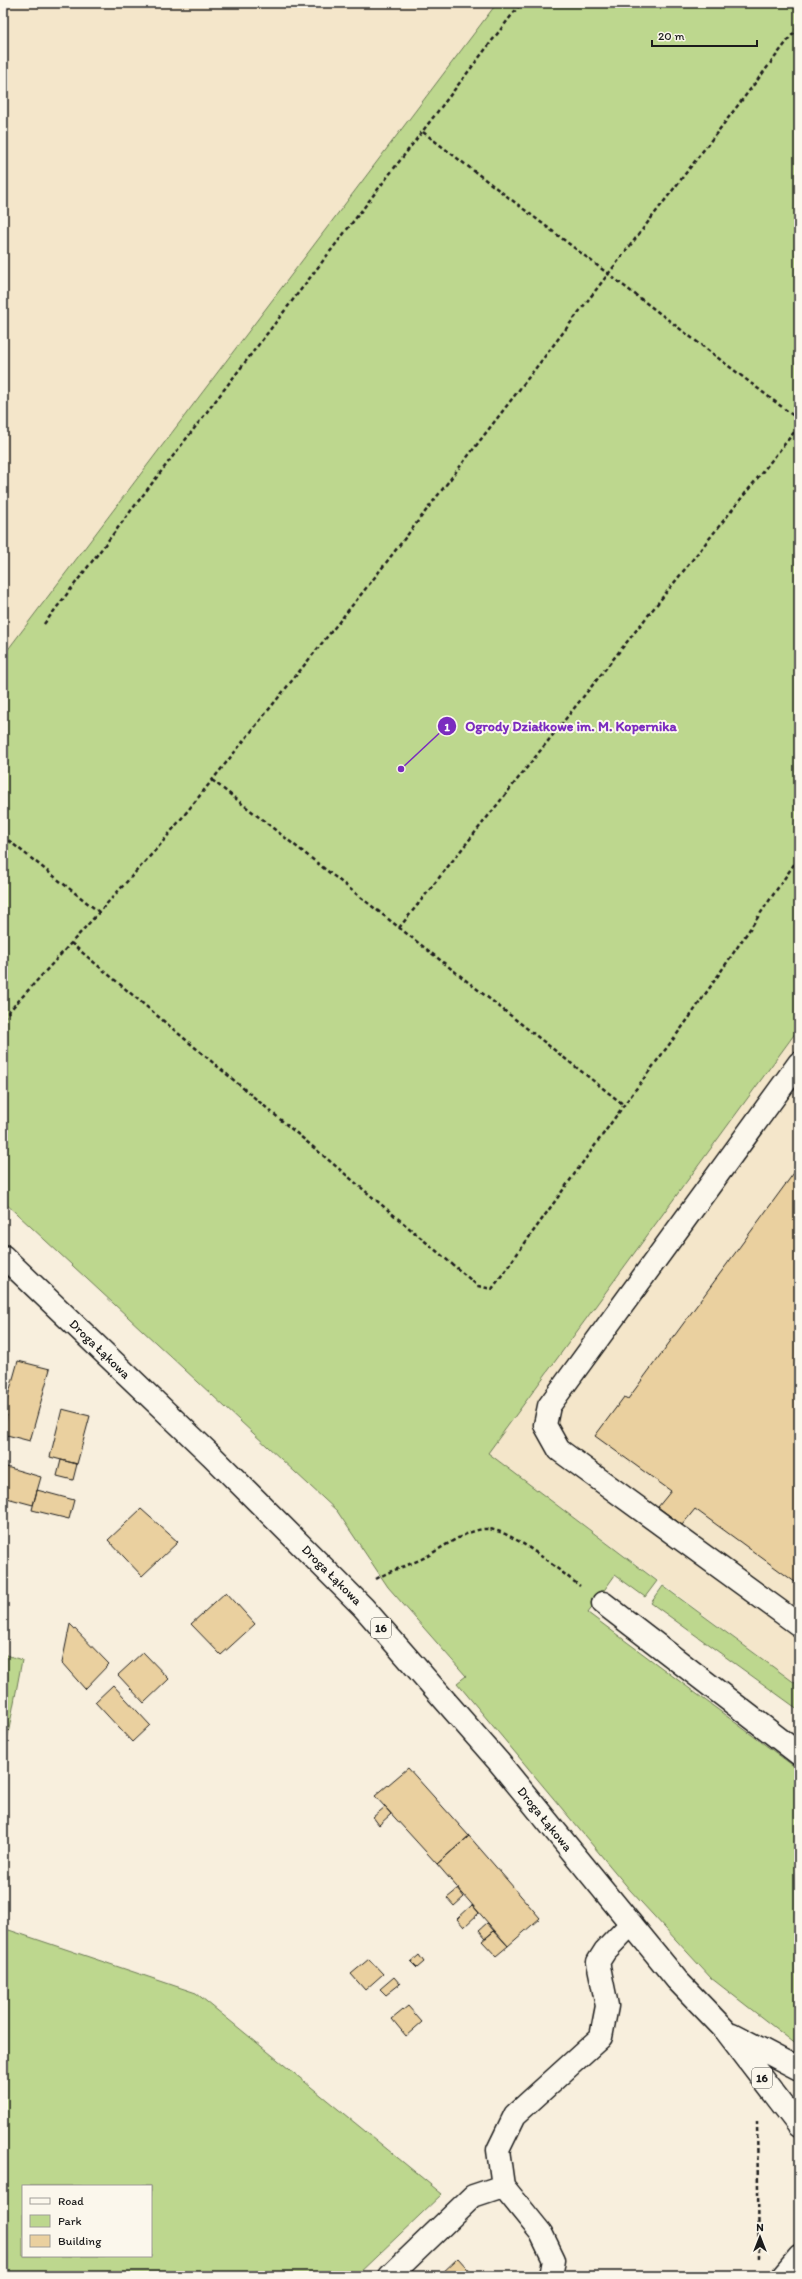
<svg xmlns="http://www.w3.org/2000/svg" width="802" height="2279" font-family="Itim,sans-serif">
	<style>
		.built { fill: #f4e6ca }
		.green { fill: #bdd78e; stroke: #6c7a55; fill-rule: evenodd }
		.building { fill: #ead09f; stroke: #1c1c1c }
		.lines { fill: none; stroke-linecap: round; stroke-linejoin: round }
		.minor-casing { stroke: #1c1c1c; stroke-width: 25 }
		.major-casing { stroke: #1c1c1c; stroke-width: 25 }
		.path { stroke: #1c1c1c; stroke-width: 2.5; stroke-dasharray: 4 3; stroke-linecap: butt }
		.minor { stroke: #fbf7ec; stroke-width: 22 }
		.major { stroke: #fbf7ec; stroke-width: 22 }
		.labels { text-anchor: middle; dominant-baseline: central; stroke-width: 4; stroke-linejoin: round; paint-order: stroke }
		.shield { fill: #fbf7ec; stroke: #5f5e5a; stroke-width: 1 }
		.shield-label { font-size: 12px; font-weight: bold; fill: #1c1c1c }
		.street-label { font-size: 13px; fill: #1c1c1c; stroke: #fbf7ec }
		.leader { fill: none; stroke: #7b2cbf; stroke-width: 1.5 }
		.callout-dot { fill: #7b2cbf; stroke: #fbf7ec; stroke-width: 1.5 }
		.mark-label { font-size: 12px; text-anchor: middle; font-weight: bold; fill: #fff }
		.callout-label { font-size: 14px; text-anchor: middle; font-weight: bold; fill: #7b2cbf; stroke: #fbf7ec; stroke-width: 4; stroke-linejoin: round; paint-order: stroke }
	</style>
	<rect width="100%" height="100%" fill="#f8efdd"/>
	<filter id="ink" filterUnits="userSpaceOnUse"><feTurbulence type="fractalNoise" baseFrequency=".025" numOctaves="2"/><feDisplacementMap in="SourceGraphic" scale="8" xChannelSelector="R" yChannelSelector="G"/><feConvolveMatrix kernelMatrix="1 2 1 2 8 2 1 2 1" color-interpolation-filters="sRGB"/></filter>
	<g filter="url(#ink)">
		<path class="built" d="M3,3h494l-494,653z
			M799,1028v658l-311,-233z"/>
		<path class="green" d="M497,3h302v1025l-311,425 169,128 -12,16 -30,-22 -27,38 211,157v274l-2,1 -86,-67 -81,-88 -173,-207 9,-7 -78,-89 -51,-76 -334,-310v-545z
			M663,1586l136,100v24l-148,-107z
			M3,1654l19,6 -19,101z
			M3,1928l193,65 246,201 -86,82h-353zM23,2186h128v70h-128z"/>
		<path class="building" d="M799,1166v419l-104,-76 -13,16 -24,-18 13,-16 -76,-55 29,-39 4,2z
			M18,1361l32,8 -20,72 -27,-7 4,-19 -4,-1z
			M62,1409l28,7 -13,48 -27,-7z
			M61,1460l16,4 -4,16 -16,-4z
			M3,1466l38,11 -8,28 -30,-8z
			M37,1490l37,10 -5,19 -37,-9z
			M141,1509l37,33 -36,34 -34,-36z
			M226,1592l29,32 -34,31 -30,-31z
			M70,1624l39,40 -24,25 -23,-26z
			M143,1652l26,27 -25,24 -26,-28z
			M113,1685l37,40 -18,17 -37,-40z
			M408,1768l61,68 -32,28 -62,-68z
			M385,1807l6,7 -12,11 -6,-8z
			M469,1836l71,82 -32,28 -71,-82z
			M458,1889l6,8 -10,9 -7,-8z
			M472,1905l7,8 -15,14 -7,-8z
			M487,1923l7,8 -8,7 -7,-8z
			M494,1931l14,15 -12,10 -14,-15z
			M419,1955l5,7 -7,6 -6,-6z
			M369,1959l14,15 -18,16 -14,-16z
			M394,1977l6,7 -14,11 -6,-6z
			M408,2006l14,16 -16,14 -14,-17z
			M458,2258l16,18h-35z"/>
		<g class="lines">
			<defs>
				<path id="minor" d="M799,1063l-250,343 -4,19 14,25 240,175
					M603,1603l196,151
					M390,2276l83,-80 30,-10
					M551,2276l3,-16 -13,-27 -38,-47 -5,-36 17,-35 86,-78 6,-31 -9,-44 7,-11 26,-27"/>
				<path id="major" d="M3,1256l208,199 152,152 135,154 179,219 49,51 73,95
					M732,2034l67,35
					M783,2276l16,-19"/>
			</defs>
			<use href="#minor" class="minor-casing"/>
			<use href="#major" class="major-casing"/>
			<path class="path" d="M423,132l376,288
				M44,624l477,-621
				M212,780l412,325
				M3,836l96,76
				M399,928l400,-502
				M71,943l407,343 14,3 132,-184 65,-87 110,-161
				M3,1018l158,-174 214,-267 424,-551
				M376,1579c17,-10 34,-14 50,-22 15,-9 44,-29 61,-28 26,1 71,41 93,57
				M757,2121l2,137"/>
			<use href="#minor" class="minor"/>
			<use href="#major" class="major"/>
		</g>
	</g>
	<g class="labels">
		<g class="shield">
			<rect x="371" y="1618" width="20" height="20" rx="3"/>
			<rect x="752" y="2068" width="20" height="20" rx="3"/>
		</g>
		<g class="shield-label">
			<text x="381" y="1628">16</text>
			<text x="762" y="2078">16</text>
		</g>
		<g class="street-label">
			<text transform="translate(100 1349) rotate(44)">Droga Łąkowa</text>
			<text transform="translate(332 1575) rotate(45)">Droga Łąkowa</text>
			<text transform="translate(545 1819) rotate(51)">Droga Łąkowa</text>
		</g>
	</g>
	<path class="leader" d="M401 769L447 726"/>
	<g class="callout-dot">
		<circle cx="401" cy="769" r="4"/>
		<circle cx="447" cy="726" r="10"/>
	</g>
	<g class="mark-label">
		<text x="447" y="731">1</text>
	</g>
	<g class="callout-label">
		<text x="571" y="731">Ogrody Działkowe im. M. Kopernika</text>
	</g>
	<rect width="802" height="2279" fill="none" stroke="#fbf7ec" stroke-width="16"/>
	<rect x="8" y="8" width="786" height="2263" fill="none" stroke="#1c1c1c" stroke-width="1.5" filter="url(#ink)"/>
	<rect x="22" y="2185" width="130" height="72" fill="#fbf7ec" stroke="#a29f99"/>
	<rect x="30" y="2198" width="20" height="6" fill="#fbf7ec" stroke="#a29f99"/>
	<text x="58" y="2205" font-size="12" fill="#1c1c1c">Road</text>
	<rect x="30" y="2215" width="20" height="12" fill="#bdd78e" stroke="#a29f99"/>
	<text x="58" y="2225" font-size="12" fill="#1c1c1c">Park</text>
	<rect x="30" y="2235" width="20" height="12" fill="#ead09f" stroke="#a29f99"/>
	<text x="58" y="2245" font-size="12" fill="#1c1c1c">Building</text>
	<g transform="translate(760 2237)" stroke="#fbf7ec" stroke-width="3" paint-order="stroke">
	<path d="M0-3L7 15L0 10L-7 15Z" fill="#1c1c1c"/>
	<text y="-6" font-size="11" font-weight="bold" text-anchor="middle" fill="#1c1c1c">N</text>
	</g>
	<path d="M652 40v6h105v-6" fill="none" stroke="#1c1c1c" stroke-width="2"/>
	<text x="658" y="40" font-size="12" fill="#1c1c1c" stroke="#fbf7ec" stroke-width="3" paint-order="stroke">20 m</text>
</svg>
